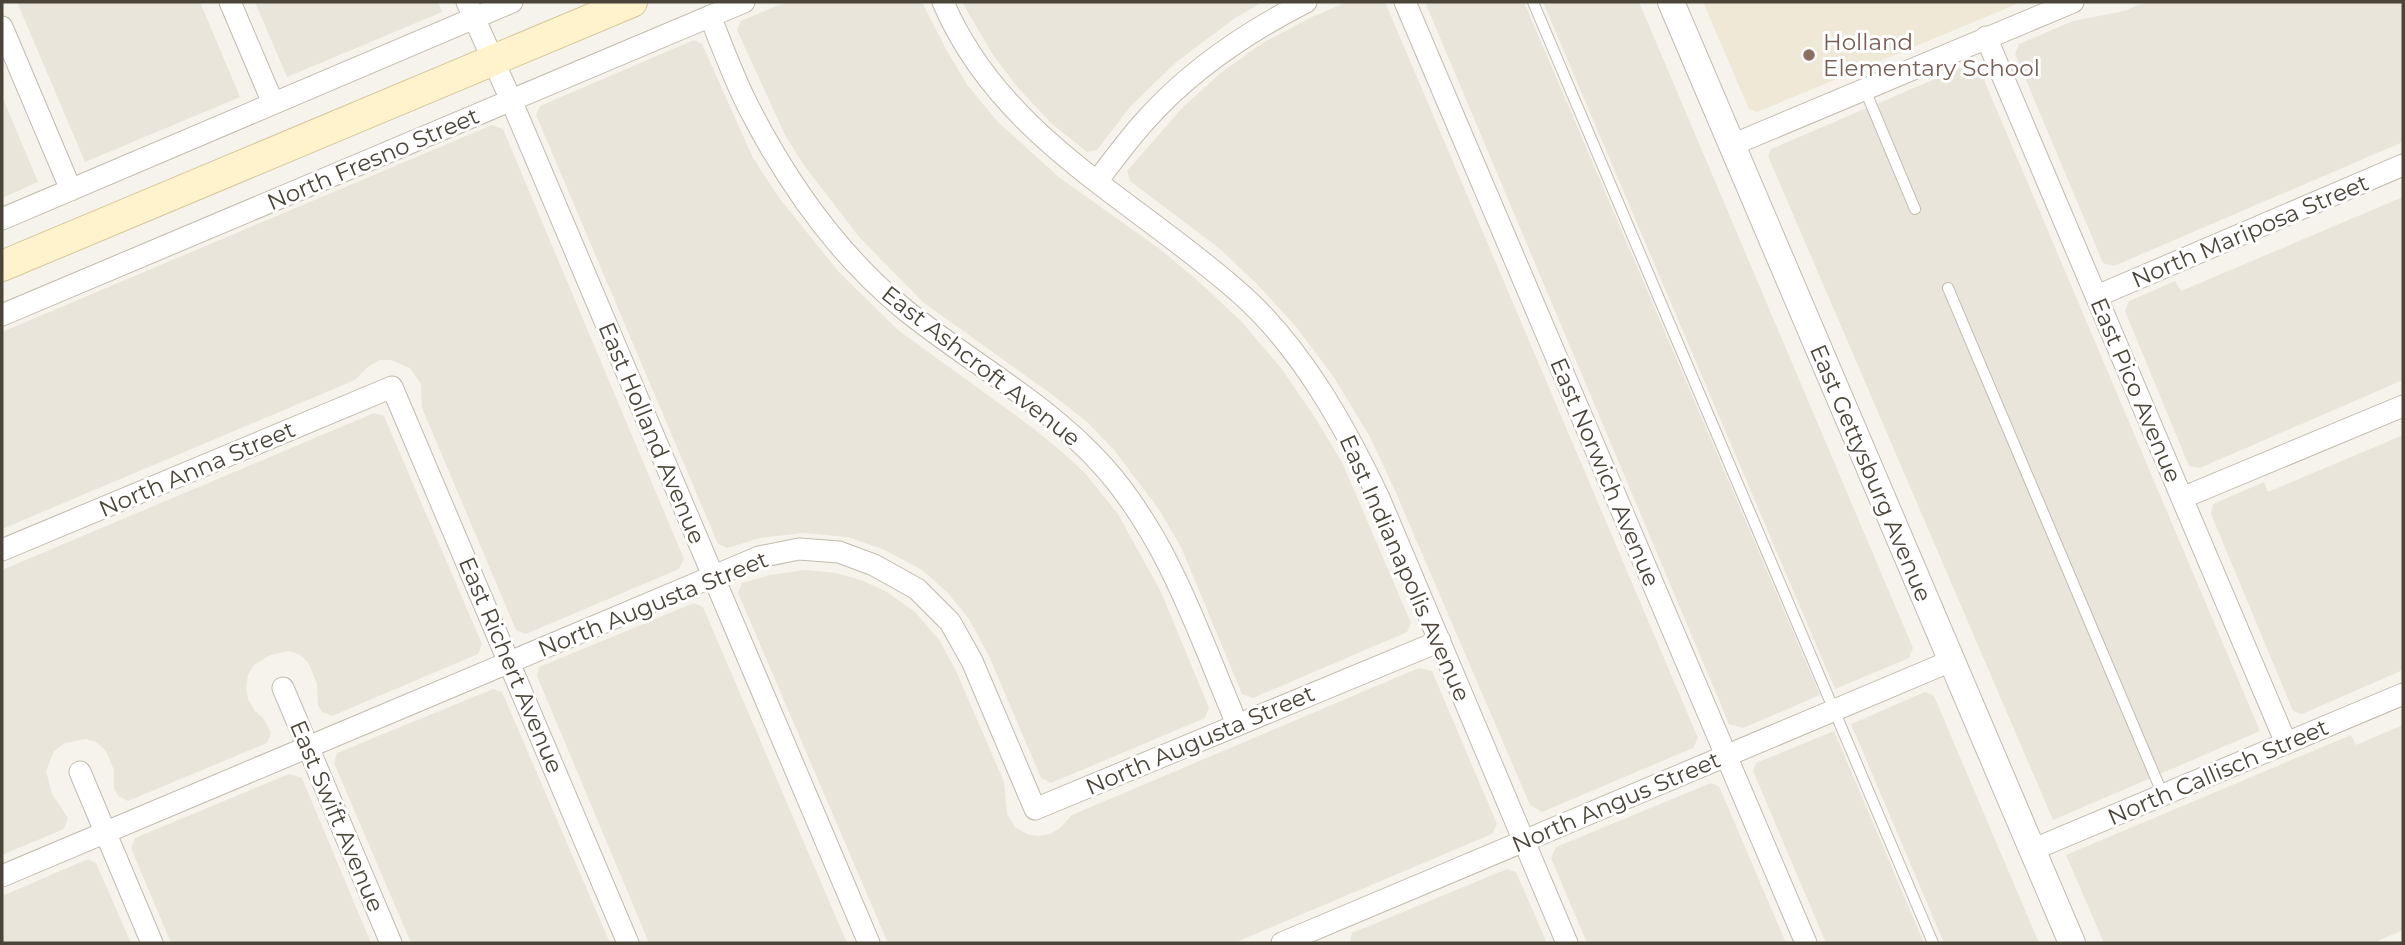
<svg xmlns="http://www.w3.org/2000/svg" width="2405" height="945" font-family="Montserrat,sans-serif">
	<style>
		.residential { fill: #eae5da }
		.education { fill: #efe8d6 }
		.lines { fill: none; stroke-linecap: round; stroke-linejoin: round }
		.service-casing { stroke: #c2bbae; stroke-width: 12 }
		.minor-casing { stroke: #c2bbae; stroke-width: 23 }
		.tertiary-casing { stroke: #c2bbae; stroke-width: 28 }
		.secondary-casing { stroke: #d6c79b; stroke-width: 32 }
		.service { stroke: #fff; stroke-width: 10 }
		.minor { stroke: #fff; stroke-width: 21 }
		.tertiary { stroke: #fff; stroke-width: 26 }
		.secondary { stroke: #fff3cd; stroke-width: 30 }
		.education-dot { fill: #8d6e63; stroke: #fff; stroke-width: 2.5 }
		.labels { text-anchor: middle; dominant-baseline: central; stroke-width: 6; stroke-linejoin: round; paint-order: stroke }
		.education-label { font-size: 23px; fill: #785e54; stroke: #fff; text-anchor: start }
		.street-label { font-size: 23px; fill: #4b4439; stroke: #fff }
	</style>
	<rect width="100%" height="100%" fill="#f6f3ec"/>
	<path class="residential" d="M17,2h183l40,95 -155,65z
		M255,2h183l4,10 -155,65z
		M786,2h136l25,49 21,35 30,36 62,56 101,72 37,31 42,39 41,48 33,48 28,46 69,161 -4,9 -154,66 -11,-4 -61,-147 -23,-39 -44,-58 -27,-28 -33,-26 -130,-93 -64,-65 -57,-74 -18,-29 -48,-105 4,-9z
		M962,2h301l-28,16 -60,45 -45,44 -33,43 -10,2 -36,-29 -32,-34 -26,-34z
		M1347,2h38l313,736 -5,10 -151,64 -12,-7 -137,-319 -24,-51 -36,-59 -36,-48 -39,-43 -38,-36 -90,-68 -3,-10 56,-64 39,-35 42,-30 48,-25z
		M1425,2h99l296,693 -77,33 -14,-4z
		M1543,2h96l274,646 -4,10 -74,31z
		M2146,2h257v140l-289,124 -11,-3 -88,-209 4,-10 54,-23 51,-10z
		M694,40l8,4 51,114 27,41 58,72 60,59 135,98 29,24 23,21 33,41 43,78 48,116 -4,10 -154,65 -10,-5 -52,-122 -20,-37 -22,-27 -25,-22 -37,-20 -37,-13 -45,-4 -43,5 -33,10 -9,-4 -182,-429 4,-9z
		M1970,64l9,4 281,663 -207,89 -285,-664 3,-7z
		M2,96l36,86 -36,16z
		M492,125l11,4 181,430 -5,10 -153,65 -10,-4 -94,-222 -1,-24 -11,-16 -19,-8h-11l-11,6 -14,14 -353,149v-197z
		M2403,197v183l-203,88 -11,-2 -64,-155 4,-10 46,-20 6,10z
		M374,413l10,3 98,228 -4,10 -146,62 -10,-4 -4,-7 -1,-21 -9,-22 -8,-7 -11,-4 -19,4 -16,10 -6,10 -2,12 2,12 7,12 8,7 8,15 -4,10 -139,58 -10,-5 -4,-8v-18l-8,-19 -10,-9 -10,-3 -21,4 -11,8 -8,20 6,23 16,24 -4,11 -62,26v-285z
		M2403,435v235l-101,44 -9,-3 -82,-197 2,-10 51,-22 4,10z
		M805,570l31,3 25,7 26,12 28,20 25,29 17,32 47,109 3,32 8,13 12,7 11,2 12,-2 10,-6 12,-13 347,-147 13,3 65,153 -5,10 -258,109h-346l-150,-350 4,-10 28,-8z
		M694,603l9,4 144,336h-198l-112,-267 2,-9z
		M493,689l9,3 108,251h-199l-77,-180 3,-10z
		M1925,692l9,4 105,247h-95l-93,-219z
		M2403,725v205l-30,13h-269l-38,-88 285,-120 5,10z
		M1834,731l90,212h-98l-73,-172 3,-8z
		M289,774l13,4 69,165h-200l-40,-95 4,-10z
		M1711,783l8,3 67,157h-199l-36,-85 5,-11z
		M88,859l8,4 35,80h-129v-47z
		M1507,869l9,3 31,71h-197l2,-10z"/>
	<path class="education" d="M1703,2h319l-265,110 -8,-3z"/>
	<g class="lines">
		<defs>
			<path id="service" d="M1533,2l400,941
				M1865,90l50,119
				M1948,288l215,507"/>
			<path id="minor" d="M230,2l43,101
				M467,2l44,98 358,843
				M943,2c58,137 195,199 300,294 59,53 102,131 136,202l188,445
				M1405,2l401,941
				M710,16c12,30 23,60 37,88 39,77 90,150 157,205 65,53 143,94 199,157 66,74 96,169 134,258
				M2,27l69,163
				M1986,37l300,706
				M1732,145l341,-143
				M1097,181c15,-19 30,-40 47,-59 45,-51 101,-89 162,-120
				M2,219l510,-217
				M2097,296l306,-131
				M2,315l742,-313
				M2182,498l221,-92
				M2,550l390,-163 236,556
				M283,688l108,255
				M80,772l72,171
				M2032,850l371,-156
				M2,876l757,-319 40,-8 40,3 35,13 43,24 33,33 22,39 63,148 405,-168
				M1282,943l669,-282"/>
			<path id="tertiary" d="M1671,2l401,941"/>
			<path id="secondary" d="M2,266l630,-264"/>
		</defs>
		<use href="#service" class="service-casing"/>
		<use href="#minor" class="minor-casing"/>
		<use href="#tertiary" class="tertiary-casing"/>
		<use href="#secondary" class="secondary-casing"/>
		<use href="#service" class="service"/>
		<use href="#minor" class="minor"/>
		<use href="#tertiary" class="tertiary"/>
		<use href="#secondary" class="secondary"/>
	</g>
	<circle class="education-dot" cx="1809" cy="55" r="7"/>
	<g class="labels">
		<g class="education-label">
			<text x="1823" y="42">Holland<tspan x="1823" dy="26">Elementary School</tspan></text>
		</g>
		<g class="street-label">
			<text transform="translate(373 159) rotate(-23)">North Fresno Street</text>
			<text transform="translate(2250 231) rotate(-23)">North Mariposa Street</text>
			<text transform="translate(981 366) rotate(38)">East Ashcroft Avenue</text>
			<text transform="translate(2136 390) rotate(67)">East Pico Avenue</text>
			<text transform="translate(652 433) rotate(67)">East Holland Avenue</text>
			<text transform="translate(197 469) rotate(-23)">North Anna Street</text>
			<text transform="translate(1605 472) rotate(67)">East Norwich Avenue</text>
			<text transform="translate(1871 473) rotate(67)">East Gettysburg Avenue</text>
			<text transform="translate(1405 568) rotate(66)">East Indianapolis Avenue</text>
			<text transform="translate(653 604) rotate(-22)">North Augusta Street</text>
			<text transform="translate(511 665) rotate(67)">East Richert Avenue</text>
			<text transform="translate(1200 740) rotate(-23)">North Augusta Street</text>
			<text transform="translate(2218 772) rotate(-23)">North Callisch Street</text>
			<text transform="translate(1616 802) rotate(-23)">North Angus Street</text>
			<text transform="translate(337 816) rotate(67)">East Swift Avenue</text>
		</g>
	</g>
	<rect width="2405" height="945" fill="none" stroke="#4b4439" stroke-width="7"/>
</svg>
